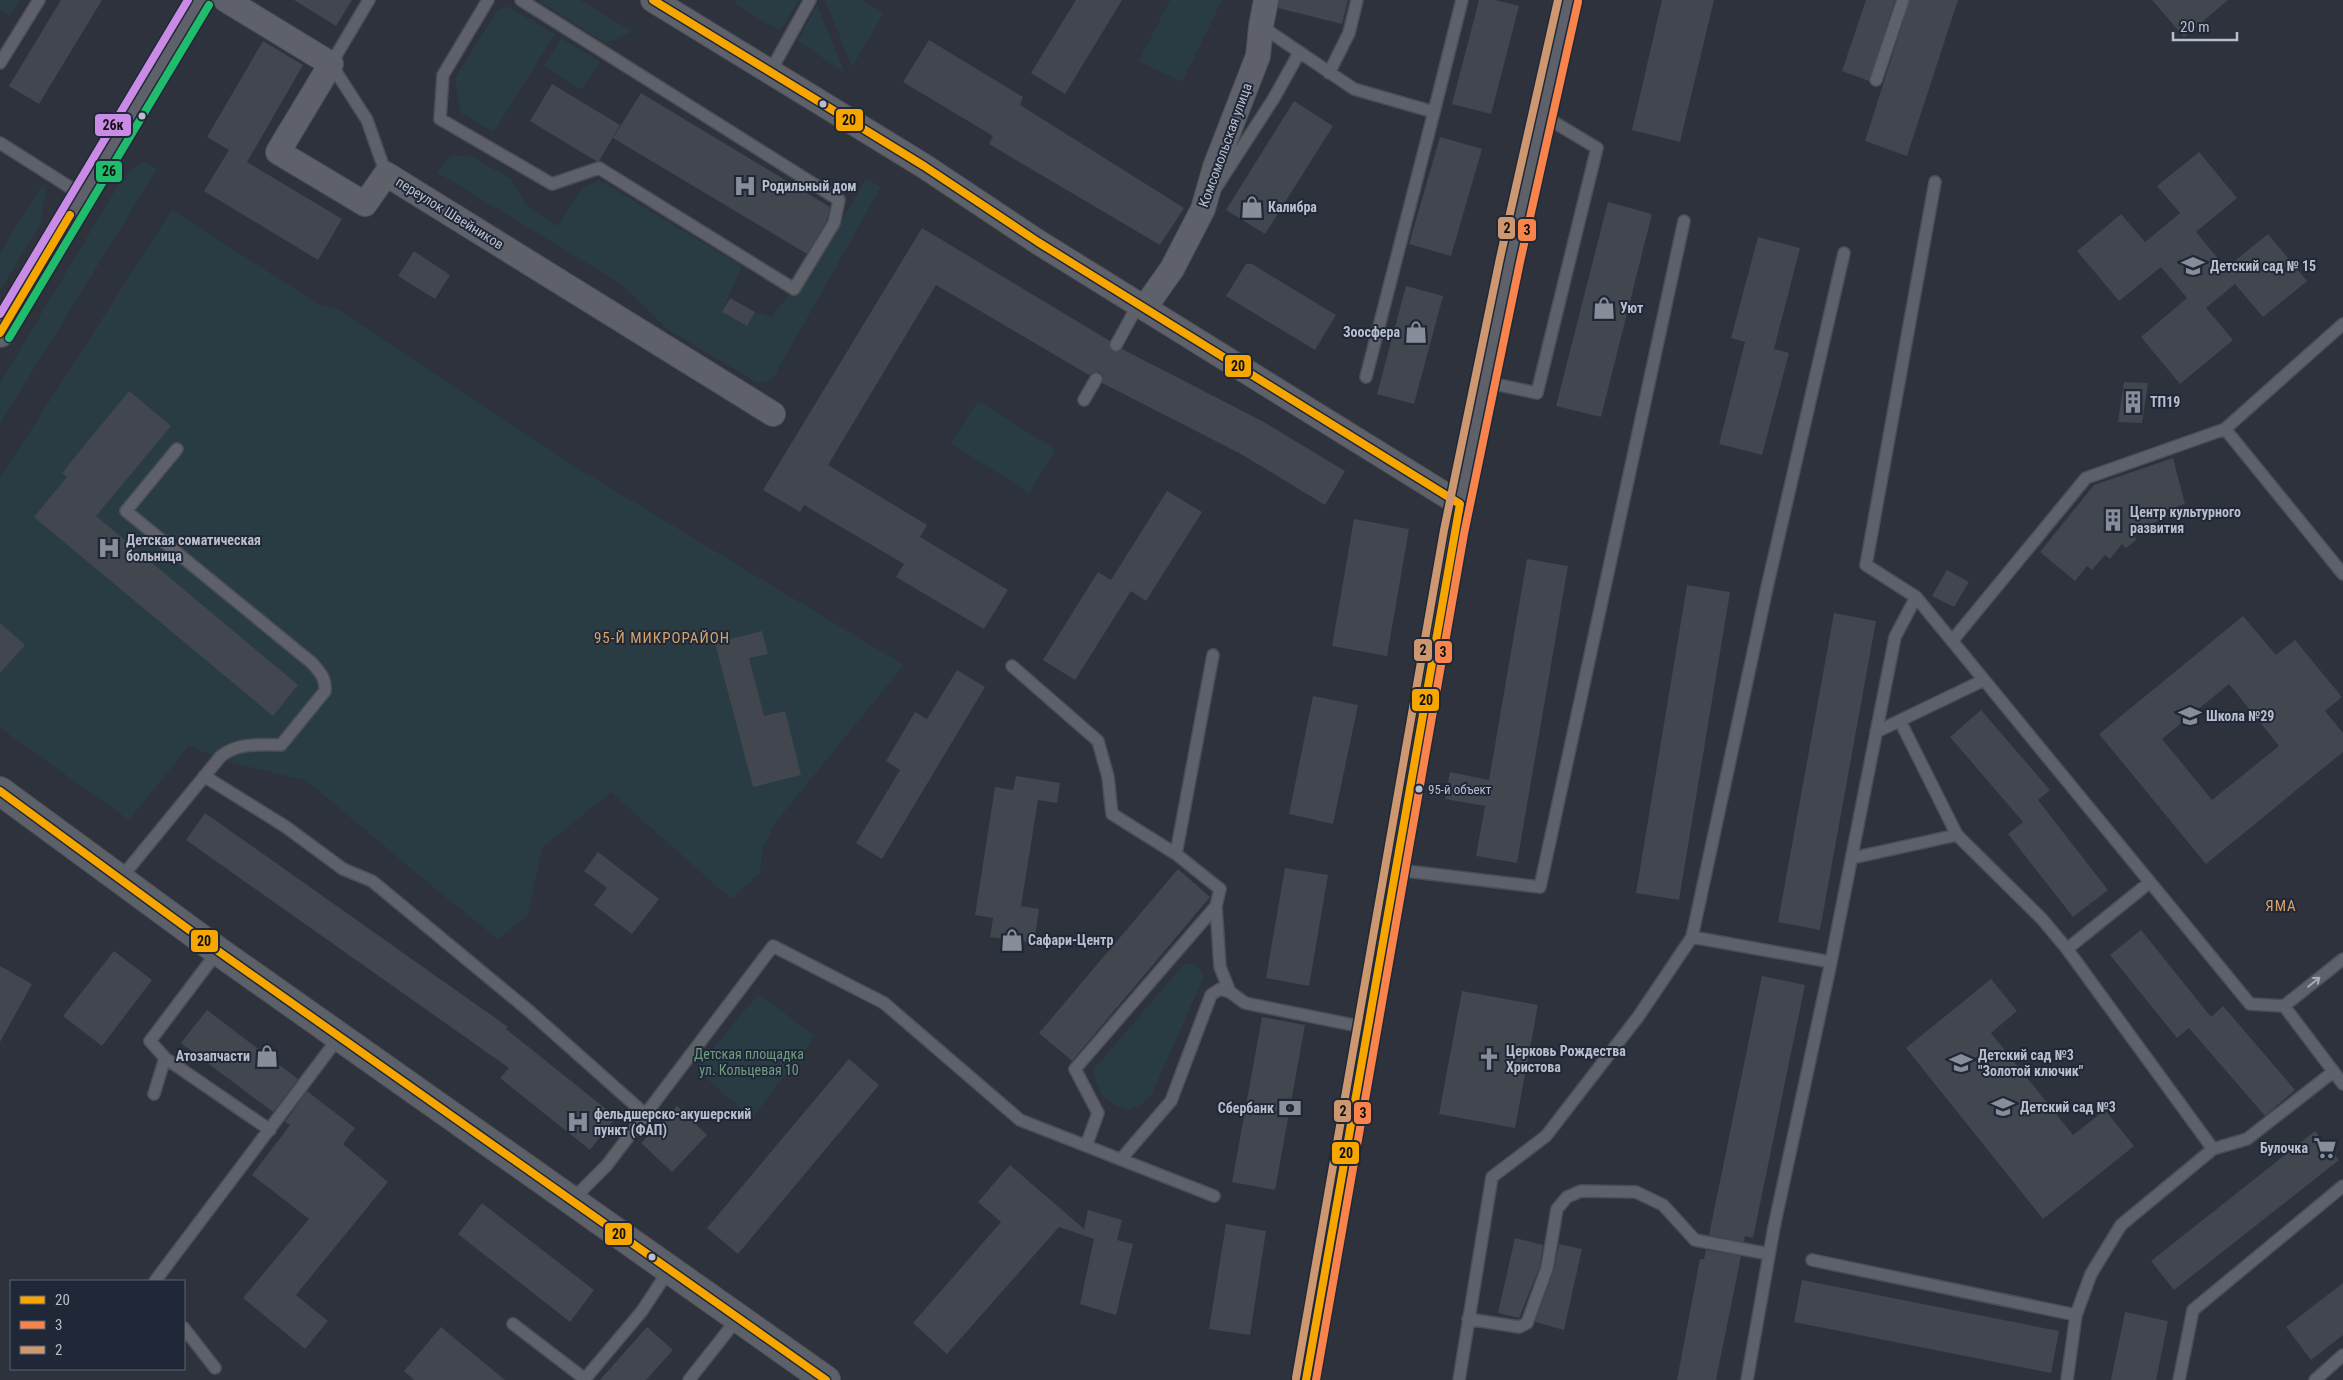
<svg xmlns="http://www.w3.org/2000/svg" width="2343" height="1380" font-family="'Roboto Condensed',sans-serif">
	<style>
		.green { fill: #2a3c43 }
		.building { fill: #41464f; fill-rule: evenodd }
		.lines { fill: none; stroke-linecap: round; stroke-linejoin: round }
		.service-casing { stroke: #4a4e56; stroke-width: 14 }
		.minor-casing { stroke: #4a4e56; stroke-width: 26 }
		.tertiary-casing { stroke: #4a4e56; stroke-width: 30 }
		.secondary-casing { stroke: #4a4e56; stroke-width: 30 }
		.service { stroke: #5e616a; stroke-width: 11 }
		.minor { stroke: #5e616a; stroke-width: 24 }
		.tertiary { stroke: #5e616a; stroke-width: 28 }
		.secondary { stroke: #5c6068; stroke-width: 28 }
		.bus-1-casing { stroke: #202838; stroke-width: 11 }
		.bus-2-casing { stroke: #202838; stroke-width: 11 }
		.bus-3-casing { stroke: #202838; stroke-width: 11 }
		.bus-4-casing { stroke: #202838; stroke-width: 11 }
		.bus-5-casing { stroke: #202838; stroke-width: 11 }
		.bus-1 { stroke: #f7a600; stroke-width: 8 }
		.bus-2 { stroke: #f8844c; stroke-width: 8 }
		.bus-3 { stroke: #cd976f; stroke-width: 8 }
		.bus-4 { stroke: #20bc6c; stroke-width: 8 }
		.bus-5 { stroke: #ca8be6; stroke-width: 8 }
		.oneway { stroke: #a7abb8 }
		.bus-dot { fill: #b9becc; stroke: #202838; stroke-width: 2 }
		.labels { text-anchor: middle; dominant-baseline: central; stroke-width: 4; stroke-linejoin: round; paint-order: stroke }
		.bus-label { font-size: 13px; fill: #b9becc; stroke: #202838; text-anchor: start }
		.street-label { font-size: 14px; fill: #b9becc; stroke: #202838 }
		.poi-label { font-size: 14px; font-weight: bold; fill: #b9becc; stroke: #202838; text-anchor: start }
		.park-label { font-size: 14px; fill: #709d7f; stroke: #202838 }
		.neighbourhood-label { font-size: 15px; letter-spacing: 1px; fill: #d6a36a; stroke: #202838 }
		.line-badge { stroke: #202838; stroke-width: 2 }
		.pale-badge-label { font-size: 14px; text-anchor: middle; font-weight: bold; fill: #111 }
	</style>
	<rect width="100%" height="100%" fill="#2d323d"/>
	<path class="green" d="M0,0h20l-10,16 -10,-6z
		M538,0h42l53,32 -28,11z
		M737,0h62l-19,31 -45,-27z
		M825,0h37l22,13 -32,54z
		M1170,0h52l-40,82 -43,-21z
		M817,5l28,68 -47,-32z
		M507,6l48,28 -61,98 -33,-19 -6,-35 42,-67z
		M561,38l39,24 -18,28 -38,-24z
		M470,155l41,24 15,26 32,21 24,-38 17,-8 143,86 -20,46 24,14 9,-14 16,5 17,-21 13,-5 65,-113 15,9 -109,193 -14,3 -91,-54 -46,-45 -184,-112 14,-16z
		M144,161l13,8 -157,255v-41l123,-206z
		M42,185l4,3 -6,37 -40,65v-37z
		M172,210l146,94 20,5 244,162 322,194 -129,158 -12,25 -3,25 -29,26 -120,-107 -69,56 -14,67 -30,24 -60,-48 -131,-110 -77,-19 -41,-16 -60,74 -129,-92v-250z
		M978,401l78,49 -27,43 -78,-50z
		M1191,963l5,2 8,11 -53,120 -9,8 -14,6c-23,-7 -32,-17 -34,-41l90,-105z
		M758,994l57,42 -63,82 -56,-49z"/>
	<path class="building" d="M61,0h41l-63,104 -30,-18z
		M294,0h58l-16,26z
		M1076,0h46l-57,94 -34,-21z
		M1279,0h69l-6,24 -64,-16z
		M1479,0h16l24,6 -28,108 -39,-10z
		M1662,0h52l-34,142 -48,-12z
		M1866,0h29l-26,81 -27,-10z
		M1910,0h48l-51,156 -42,-15z
		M2152,0h76l-44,37z
		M929,40l94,57 -3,8 164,103 -24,37 -171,-101 4,-8 -90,-54z
		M263,41l40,24 -56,97 95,57 -24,41 -114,-69 25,-41 -22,-13z
		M552,84l68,41 -21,36h-3l-66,-40z
		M641,93l189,114 -3,13 -20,34 -194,-116z
		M1294,101l39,25 -68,108 -39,-24z
		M1440,137l42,12 -31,107 -42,-12z
		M2199,152l38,46 -41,34 30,36 42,-34 39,47 -44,36 -28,-33 -29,24 27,32 -53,44 -39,-47 46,-39 -26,-31 -42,34 -42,-50 44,-37 24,28 35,-29 -23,-27z
		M1608,202l44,12 -51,203 -45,-11z
		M922,228l188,113 -1,5 3,5 5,1 5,-3 140,72 83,50 -20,34 -84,-51 -135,-69 -4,-2 1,-7 -4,-4h-6l-4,3 -153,-90 -108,180 99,60 -7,12 88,53 -24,39 -88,-52 8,-13 -100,-59 -4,7 -37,-22z
		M1758,237l42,11 -26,101 15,4 -27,102 -43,-11 26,-102 -14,-4z
		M414,251l36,24 -15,24 -37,-23z
		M1246,264h6l84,51 -21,35 -89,-54z
		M1406,286l37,10 -29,108 -37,-10z
		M730,298l25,14 -8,14 -25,-14z
		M2124,382l24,1 -6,40 -24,-1z
		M129,391l42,35 -75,90 202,169 -25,31 -239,-199 33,-40 -5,-4z
		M2173,458l12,46 -18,6 2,7 -17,6 1,6 -18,6 1,5 -10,8 -4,-4 -12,15 -5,-4 -13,15 -5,-4 -12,15 -35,-29 54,-67z
		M1167,491l35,21 -56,89 -15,-10 -56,89 -32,-20 55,-88 13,8z
		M1354,519l55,10 -22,127 -55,-10z
		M1527,559l41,7 -51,297 -41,-7 9,-50 -40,-7 5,-27 39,8z
		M1947,570l22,12 -15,25 -22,-11z
		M1687,585l43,7 -51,308 -43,-7z
		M1834,613l42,8 -56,309 -42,-8z
		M2243,616l33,39 19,-15 47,57 -17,14 18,22v19l-137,112 -107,-130zM2229,684l50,62 -67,54 -50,-61z
		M0,623l25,22 -25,28z
		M762,631l6,23 -19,4 15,58 21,-5 16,64 -48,12 -38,-144z
		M957,670l28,17 -103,172 -26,-16 44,-73 -14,-9 29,-49 12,7z
		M1313,696l45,9 -25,119 -44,-10z
		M1981,710l69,80 -12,10 70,90 -35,27 -65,-83 15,-12 -73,-85z
		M1016,776l44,7 -3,20 -19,-3 -17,106 18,3 -5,34 -44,-6 3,-19 -18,-3 20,-128 18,3z
		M205,813l303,214 -2,2 110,88 -26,33 -90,-72 9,-10 -323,-228z
		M598,852l61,47 -27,35 -38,-29 13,-17 -23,-17z
		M1285,868l43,7 -19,111 -43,-8z
		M1178,869l32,28 -138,164 -33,-28z
		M2141,930l70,87 12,-11 72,84 -30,26 -76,-88 -12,10 -67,-83z
		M114,951l38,29 -50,66 -39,-30z
		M0,966l32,18 -32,58z
		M1762,976l43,9 -52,253 -8,-2 -1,6 -35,-7z
		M1991,979l26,32 -26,22 82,102 32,-25 29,36 -91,73 -137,-171z
		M1462,991l76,14 -23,123 -76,-14z
		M207,1010l91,69 -25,33 -92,-69z
		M1262,1017l43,8 -30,165 -43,-8z
		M849,1059l30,26 -141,169 -31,-26z
		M307,1091l48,37 -12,16 45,38 -92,113 32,26 -23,28 -62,-51 66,-79 -57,-44 38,-50 -5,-3z
		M677,1106l30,29 -35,37 -31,-29z
		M2315,1131l24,29 -165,130 -23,-29z
		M1010,1165l74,64 4,-19 34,10 -5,20 16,4 -17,71 -36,-11 14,-65 -35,-12 -112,127 -34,-31 88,-101 -23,-20z
		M482,1203l112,87 -24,32 -112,-88z
		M1226,1224l40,7 -16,104 -41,-6z
		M1515,1238l28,7 -3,21 -21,52 -21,-5z
		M1559,1244l23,5 -18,81 -29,-8 19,-52z
		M1706,1250l35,6 -25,124h-39l23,-121h4z
		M1802,1280l257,51 -8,42 -257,-51z
		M2343,1283v52l-32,25 -25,-33z
		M2125,1312l43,9 -12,59h-45z
		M441,1327l19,16 45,37h-91l-10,-9z
		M647,1327l26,23 -27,30h-46z"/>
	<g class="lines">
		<defs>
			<path id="service" d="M369,0l-38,64 36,56 19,54
				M488,0l-45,75 -3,44 112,65 47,-16 195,121 40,-66 5,-23 -318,-200
				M1261,26l93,63 80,23 28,-112
				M0,63l39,-63
				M770,72l40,-72
				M1329,73l20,-40 8,-33
				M1876,80l27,-80
				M0,143l82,52
				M1217,186l57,-88 25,-45
				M2343,324l-118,105 118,145
				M1116,345l23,-42
				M1366,377l68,-265
				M1485,382l52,11 60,-245 -55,-33
				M1084,400l12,-21
				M1916,597l-50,-32 69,-383
				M1952,641l134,-163 139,-49
				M1012,666l86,75 10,36 4,37 64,40 44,35 -4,17
				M1900,721l57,114
				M1876,732l108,-52
				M204,776l82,51 57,42 29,12 156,129 117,104
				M1176,854l37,-199
				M1852,858l105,-23 85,84 25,30 146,200 34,-10 86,-67
				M1397,870l143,17 144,-666
				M121,878l100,-122c18,-14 38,-11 60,-11l44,-54c1,-13 -5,-19 -13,-28l-186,-152 51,-62
				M1692,937l76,-354 76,-330
				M2067,949l83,-67
				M2284,1006l59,78
				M165,1058l105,72
				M154,1094l11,-36 -15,-17 68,-90
				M1086,1146l12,-33 -23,-44 141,-163 4,61 10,25
				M1121,1159l50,-58 40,-106 9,-6 10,3 15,11 123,25
				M571,1201l36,-36 166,-219 111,57 136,117 194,76
				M1812,1260l264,55
				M155,1281l184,-244
				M1468,1319l51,8 8,-4 20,-55 10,-59 10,-12 14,-6 55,1 27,13 32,35 74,14
				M513,1324l72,55
				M184,1328l31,40
				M584,1380l58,-69 27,-41
				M689,1380l49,-62
				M1459,1380l33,-203 54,-41 92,-119 54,-80 139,25 64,-325 21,-40 334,407 34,2 59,-47
				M1747,1380l27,-153 57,-265
				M2067,1380l9,-65 15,-41 30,-49 92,-76
				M2179,1380l14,-70 150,-124
				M2315,1380l28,-25"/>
			<path id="minor" d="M226,0l105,64 -53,88 87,52 21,-30 387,240
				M653,0l271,166 114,76 422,262
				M1145,307l27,-38 31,-60 12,-42 43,-111 3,-30 5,-26"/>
			<path id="tertiary" d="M0,333l200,-333
				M1306,1380l148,-848 56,-272 58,-260"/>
			<path id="secondary" d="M0,791l218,160 608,429"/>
		</defs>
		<use href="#service" class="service-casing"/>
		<use href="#minor" class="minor-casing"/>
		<use href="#tertiary" class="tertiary-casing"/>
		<use href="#secondary" class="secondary-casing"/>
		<use href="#service" class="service"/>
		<use href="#minor" class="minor"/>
		<use href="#tertiary" class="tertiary"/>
		<use href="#secondary" class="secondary"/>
		<defs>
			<path id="bus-1" d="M653,0l271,166 114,76 422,262 -154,876
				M0,333l70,-118
				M0,791l218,160 608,429"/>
			<path id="bus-2" d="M1316,1380l148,-846 56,-272 58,-260"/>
			<path id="bus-3" d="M1296,1378l148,-848 56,-272 58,-258"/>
			<path id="bus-4" d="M9,338l200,-333"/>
			<path id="bus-5" d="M0,314l188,-314"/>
		</defs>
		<use href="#bus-1" class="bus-1-casing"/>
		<use href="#bus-2" class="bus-2-casing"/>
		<use href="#bus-3" class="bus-3-casing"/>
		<use href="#bus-4" class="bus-4-casing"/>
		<use href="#bus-5" class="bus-5-casing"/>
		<use href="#bus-1" class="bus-1"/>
		<use href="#bus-2" class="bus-2"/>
		<use href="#bus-3" class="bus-3"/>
		<use href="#bus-4" class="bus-4"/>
		<use href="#bus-5" class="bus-5"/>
	</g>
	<defs><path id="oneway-shaft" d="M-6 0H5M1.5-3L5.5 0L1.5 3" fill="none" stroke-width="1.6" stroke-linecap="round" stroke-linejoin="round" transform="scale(1.25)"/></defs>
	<use class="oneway" href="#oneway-shaft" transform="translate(2314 982) rotate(-39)"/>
	<defs>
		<symbol id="hospital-bare" viewBox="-9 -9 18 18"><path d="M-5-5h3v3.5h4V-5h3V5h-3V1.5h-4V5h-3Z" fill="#888d9a" stroke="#202838" stroke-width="2.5" paint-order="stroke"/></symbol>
		<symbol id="shop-bare" viewBox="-9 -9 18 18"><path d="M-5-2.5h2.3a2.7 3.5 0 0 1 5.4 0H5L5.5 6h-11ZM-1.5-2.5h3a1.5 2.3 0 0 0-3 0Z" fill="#888d9a" stroke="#202838" stroke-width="2.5" paint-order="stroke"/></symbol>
		<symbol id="school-bare" viewBox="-9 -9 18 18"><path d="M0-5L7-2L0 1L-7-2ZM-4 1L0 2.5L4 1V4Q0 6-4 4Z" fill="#888d9a" stroke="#202838" stroke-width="2.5" paint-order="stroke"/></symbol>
		<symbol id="building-bare" viewBox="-9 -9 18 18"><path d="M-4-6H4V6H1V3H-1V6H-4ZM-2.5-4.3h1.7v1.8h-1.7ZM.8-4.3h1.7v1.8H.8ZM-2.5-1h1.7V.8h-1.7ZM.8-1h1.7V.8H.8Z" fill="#888d9a" stroke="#202838" stroke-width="2.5" paint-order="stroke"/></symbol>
		<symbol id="church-bare" viewBox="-9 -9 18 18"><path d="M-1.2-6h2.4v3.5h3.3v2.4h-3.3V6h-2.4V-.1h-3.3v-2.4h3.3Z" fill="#888d9a" stroke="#202838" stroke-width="2.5" paint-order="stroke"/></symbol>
		<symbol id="bank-bare" viewBox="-9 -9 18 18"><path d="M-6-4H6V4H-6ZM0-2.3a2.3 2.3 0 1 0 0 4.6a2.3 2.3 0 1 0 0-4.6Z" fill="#888d9a" stroke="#202838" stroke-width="2.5" paint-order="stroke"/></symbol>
		<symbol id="supermarket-bare" viewBox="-9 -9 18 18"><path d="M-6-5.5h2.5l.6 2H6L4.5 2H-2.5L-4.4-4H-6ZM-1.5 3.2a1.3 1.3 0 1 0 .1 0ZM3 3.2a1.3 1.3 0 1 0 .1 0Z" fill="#888d9a" stroke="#202838" stroke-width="2.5" paint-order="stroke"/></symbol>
	</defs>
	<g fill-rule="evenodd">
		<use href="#hospital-bare" x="729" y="170" width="32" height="32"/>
		<use href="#shop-bare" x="1236" y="191" width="32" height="32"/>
		<use href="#school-bare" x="2177" y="250" width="32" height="32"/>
		<use href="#shop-bare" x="1588" y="292" width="32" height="32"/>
		<use href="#shop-bare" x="1400" y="316" width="32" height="32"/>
		<use href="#building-bare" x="2117" y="386" width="32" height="32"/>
		<use href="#building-bare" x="2097" y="504" width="32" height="32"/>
		<use href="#hospital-bare" x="93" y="532" width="32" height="32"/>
		<use href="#school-bare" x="2174" y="700" width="32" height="32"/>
		<use href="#shop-bare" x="996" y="924" width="32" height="32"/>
		<use href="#shop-bare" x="251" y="1040" width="32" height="32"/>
		<use href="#church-bare" x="1473" y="1043" width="32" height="32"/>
		<use href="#school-bare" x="1945" y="1047" width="32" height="32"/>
		<use href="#school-bare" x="1987" y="1091" width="32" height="32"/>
		<use href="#bank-bare" x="1274" y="1092" width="32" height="32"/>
		<use href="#hospital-bare" x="562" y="1106" width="32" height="32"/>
		<use href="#supermarket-bare" x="2309" y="1132" width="32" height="32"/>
	</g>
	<g class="bus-dot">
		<circle cx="823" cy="104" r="4.5"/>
		<circle cx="142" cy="116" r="4.5"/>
		<circle cx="1419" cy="789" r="4.5"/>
		<circle cx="652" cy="1257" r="4.5"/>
	</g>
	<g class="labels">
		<g class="bus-label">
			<text x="1428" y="789">95-й объект</text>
		</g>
		<g class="street-label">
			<text transform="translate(1225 145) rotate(-70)">Комсомольская улица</text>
			<text transform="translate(450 213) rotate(32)">переулок Швейников</text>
		</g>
		<g class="poi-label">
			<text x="762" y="186">Родильный дом</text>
			<text x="1268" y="207">Калибра</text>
			<text x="2210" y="266">Детский сад № 15</text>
			<text x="1620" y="308">Уют</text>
			<text x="1400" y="332" text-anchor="end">Зоосфера</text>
			<text x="2150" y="402">ТП19</text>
			<text x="2130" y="512">Центр культурного<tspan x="2130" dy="16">развития</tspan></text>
			<text x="126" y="540">Детская соматическая<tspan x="126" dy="16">больница</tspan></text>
			<text x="2206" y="716">Школа №29</text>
			<text x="1028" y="940">Сафари-Центр</text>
			<text x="1506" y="1051">Церковь Рождества<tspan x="1506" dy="16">Христова</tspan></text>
			<text x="1978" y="1055">Детский сад №3<tspan x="1978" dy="16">"Золотой ключик"</tspan></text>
			<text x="250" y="1056" text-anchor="end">Атозапчасти</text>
			<text x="2020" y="1107">Детский сад №3</text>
			<text x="1274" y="1108" text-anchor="end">Сбербанк</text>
			<text x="594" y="1114">фельдшерско-акушерский<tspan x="594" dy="16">пункт (ФАП)</tspan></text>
			<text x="2308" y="1148" text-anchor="end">Булочка</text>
		</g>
		<g class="park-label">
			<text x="749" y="1054">Детская площадка<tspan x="749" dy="16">ул. Кольцевая 10</tspan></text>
		</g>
		<g class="neighbourhood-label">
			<text x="662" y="638">95-Й МИКРОРАЙОН</text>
			<text x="2281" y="906">ЯМА</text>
		</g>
	</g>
	<g class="line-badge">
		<rect x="835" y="108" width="29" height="24" rx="5" fill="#f7a600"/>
		<rect x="94" y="113" width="38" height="24" rx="5" fill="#ca8be6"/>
		<rect x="95" y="160" width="28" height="23" rx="5" fill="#20bc6c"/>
		<rect x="1497" y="216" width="19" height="24" rx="5" fill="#cd976f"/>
		<rect x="1517" y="218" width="20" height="24" rx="5" fill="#f8844c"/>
		<rect x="1224" y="354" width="28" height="24" rx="5" fill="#f7a600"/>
		<rect x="1413" y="638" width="20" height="24" rx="5" fill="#cd976f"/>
		<rect x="1434" y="640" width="19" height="24" rx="5" fill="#f8844c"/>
		<rect x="1411" y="688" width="29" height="24" rx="5" fill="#f7a600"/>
		<rect x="190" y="929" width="29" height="24" rx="5" fill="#f7a600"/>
		<rect x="1333" y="1099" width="19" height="24" rx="5" fill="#cd976f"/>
		<rect x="1353" y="1101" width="19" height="24" rx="5" fill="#f8844c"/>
		<rect x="1331" y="1141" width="29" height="24" rx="5" fill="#f7a600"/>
		<rect x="604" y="1222" width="29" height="24" rx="5" fill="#f7a600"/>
	</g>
	<g class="pale-badge-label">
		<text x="849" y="125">20</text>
		<text x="113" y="130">26к</text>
		<text x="109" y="176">26</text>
		<text x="1507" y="233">2</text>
		<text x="1527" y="235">3</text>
		<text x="1238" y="371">20</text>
		<text x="1423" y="655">2</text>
		<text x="1443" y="657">3</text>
		<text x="1426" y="705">20</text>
		<text x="204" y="946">20</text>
		<text x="1343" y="1116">2</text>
		<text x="1363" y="1118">3</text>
		<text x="1346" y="1158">20</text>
		<text x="619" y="1239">20</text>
	</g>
	<rect x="10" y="1280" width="175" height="90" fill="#202838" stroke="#5d6473"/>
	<rect x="20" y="1296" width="25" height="8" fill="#f7a600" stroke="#5d6473"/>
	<text x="55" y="1305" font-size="15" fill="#b9becc">20</text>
	<rect x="20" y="1321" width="25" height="8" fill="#f8844c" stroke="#5d6473"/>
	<text x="55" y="1330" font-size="15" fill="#b9becc">3</text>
	<rect x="20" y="1346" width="25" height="8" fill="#cd976f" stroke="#5d6473"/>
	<text x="55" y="1355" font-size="15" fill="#b9becc">2</text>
	<path d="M2173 32v8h64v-8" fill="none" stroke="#b9becc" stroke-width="2.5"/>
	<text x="2180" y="32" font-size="15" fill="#b9becc" stroke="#202838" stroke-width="4" paint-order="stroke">20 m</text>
</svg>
